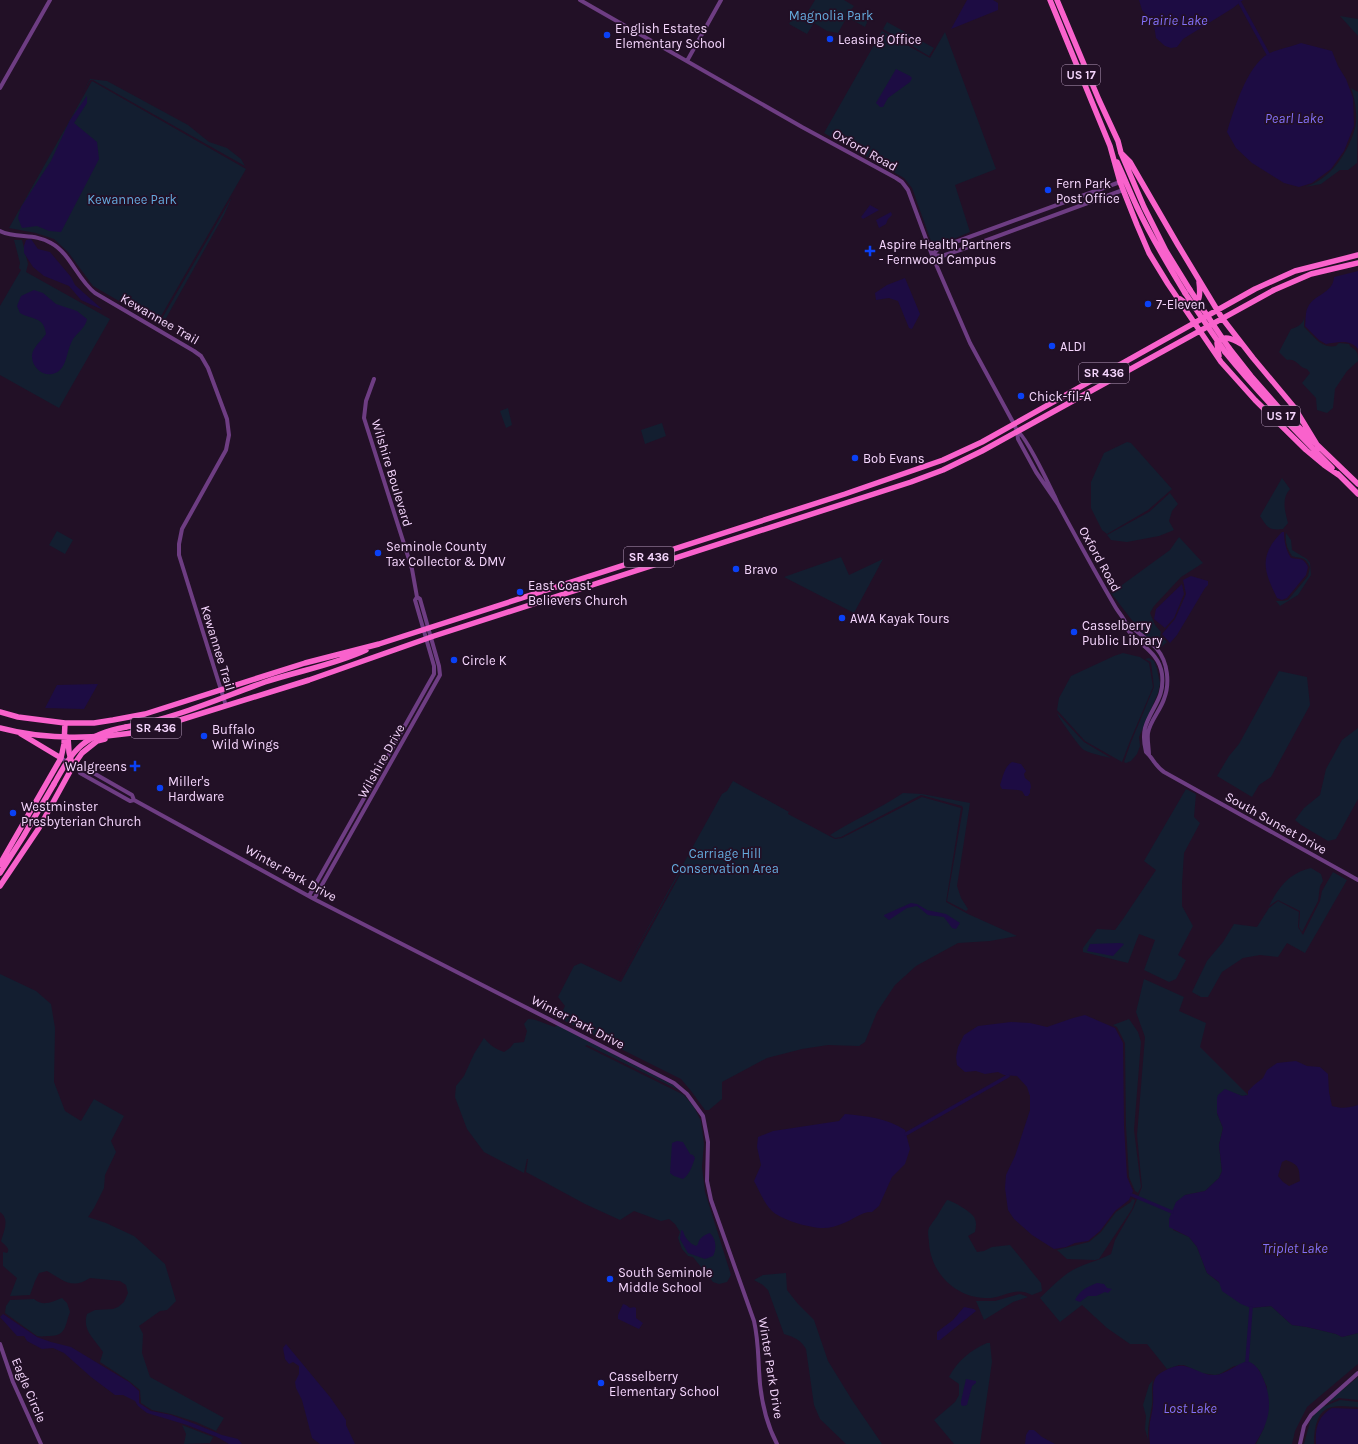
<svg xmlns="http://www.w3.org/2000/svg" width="1358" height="1444" font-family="Karla,sans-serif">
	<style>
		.green { fill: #131e30 }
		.water { fill: #1d0c43; fill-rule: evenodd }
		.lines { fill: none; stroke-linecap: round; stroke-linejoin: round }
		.canal { stroke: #1d0c43; stroke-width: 3.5 }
		.tertiary { stroke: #6e3d83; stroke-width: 4 }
		.primary { stroke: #f962cc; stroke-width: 5.5 }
		.primary-bridge { stroke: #f962cc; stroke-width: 5.5 }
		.poi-dot { fill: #0a41f6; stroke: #221026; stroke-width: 1.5 }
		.labels { text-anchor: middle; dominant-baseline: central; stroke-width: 3.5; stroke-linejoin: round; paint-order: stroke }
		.shield { fill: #221026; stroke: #b69bbc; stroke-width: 1 }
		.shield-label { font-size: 12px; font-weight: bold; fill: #f5d6fd }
		.park-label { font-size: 13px; fill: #64aadc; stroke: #221026 }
		.poi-label { font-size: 13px; fill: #f5d6fd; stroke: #221026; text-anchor: start }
		.street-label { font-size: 13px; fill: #f5d6fd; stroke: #221026 }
		.water-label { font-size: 14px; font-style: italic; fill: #8370f9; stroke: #221026 }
	</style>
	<rect width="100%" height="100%" fill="#221026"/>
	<path class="green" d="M815,0h29l10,6 -3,4 17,10 -3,7 -18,-10 -9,16 -11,-2 -13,-8 -7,11 -18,-10 6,-11 9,5z
		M1340,16l18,3v17z
		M887,22l47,26 -5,8 -46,-27z
		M882,31l48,27 15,-26 51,137 -41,16 15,47 -33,14 -5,-2 -20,-56 -8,-10 -80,-45z
		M90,79l17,2 81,44 21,17 18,6 14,11 4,7 -152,-86h-3l-8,14z
		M92,81l154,88 -89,154 -64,-37 -25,-34 -14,-13 -18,-6 -27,-5z
		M1351,88l7,4 -1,71 -9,7h-8l-19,14 -16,3c26,-8 43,-34 50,-59 3,-11 0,-30 -4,-40z
		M232,197l-8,18 -59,105 -5,2z
		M14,240h8l6,24 -2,8 84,47 -51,89 -59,-33v-69l21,-36 -2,-2 1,-5z
		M1304,316v11c10,9 17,22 32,19l3,-3 10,1 1,2c7,5 8,6 8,15l-11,10 -12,18 -2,19 -6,5 -10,-3 -1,-12 -14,-15 8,-10 -3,-4c-8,-1 -10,-11 -20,-9l-8,-8 12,-23c7,-2 13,-5 13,-13z
		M508,408l4,17 -6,3 -6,-17z
		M662,423l4,13 -21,8 -4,-14z
		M1127,442l4,1 41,46 -24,21 -41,24 -5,-4 -11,-22v-26l13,-29z
		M1282,478l8,11c-9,10 -5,22 -2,34l-5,6c-14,2 -16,-2 -23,-13z
		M1170,493l8,11 -6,7 -3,10 5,9 -15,6 -32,6 -16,-2 -4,-5 42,-23z
		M57,531l16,9 -8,14 -16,-9z
		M1286,533l5,7 1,10 15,9 3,4 1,12 -13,20 -18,11 -4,-5h6l6,-1 20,-24 2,-9c-5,-11 -8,-8 -18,-11 -5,-7 -7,-14 -6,-23z
		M1179,537l24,26 -22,14 -27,29 -4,7 5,12 6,7 -1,3 7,7 -8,7 -18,-17 -30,-39 59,-43z
		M841,557l8,18 34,-16 -29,54 -70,-36z
		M1123,653l17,4 9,6 4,24 -23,54 -8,21 -37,-21 -28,-31 2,-12 12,-22 43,-20z
		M1149,658l5,3 3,8 3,14 -2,10 -19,44 1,9 -3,8 -6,7 -5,2 -2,-1 7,-20 23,-55 -3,-25 -6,-3z
		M1279,671l28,6 3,28 -39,72 -12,8 -7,12 -35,-21 12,-20 10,-12z
		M1057,713l27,29 27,16c-8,-2 -19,-4 -27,-8 -4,-2 -26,-33 -27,-37z
		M1358,728v71l-22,40 -8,2 -27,-16 -6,-5 9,-12 16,-13 6,-26 16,-29z
		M733,781l56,31 -1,1 2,1 -2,-1v1l47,25 7,-1 80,-41 39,11 -15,94 22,12 49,22 -27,5 -32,2 -42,23 -21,19 -18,27 -12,30 -6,4 -31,-1 -26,4 -35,9 -45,24v17l-13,11h-4l-14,-19 -10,-12 -122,-61 6,-12 -7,-9 16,-31 7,-3 40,19 60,-109 -2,1 -60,106 103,-186 5,-3z
		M1186,789l10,5 -2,23 6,6 -16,30 -2,31v22l11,20 -15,29 8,5 -10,19 -7,3 -25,-12 11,-30 -16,-6 -11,29 -45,-11v-4l14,-19 18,1 8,-11 33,-49 -12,-9z
		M903,793l19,1 48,9 -13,83 4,12 7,11 -2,2 -19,-10 16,-93 -1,-2 -41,-11 -80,42 -6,1 -5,-3c24,-15 49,-26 73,-42z
		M1311,868l10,6 2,7 -3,5 -2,15 -16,31 -3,-5 1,-16 -22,-11 -9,6c10,-19 20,-33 42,-38z
		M1333,872l14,8 -42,73 -18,-10 -9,14 -18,-2 -17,3 -21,14 -14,25h-7l-9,-5 15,-31 16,-19 11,-18 23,3 12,-19 9,-7 21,11 -1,15 5,8 17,-34 2,-10z
		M0,974l36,17 15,13 4,24 -1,54 11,29 16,10 13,-22 30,17 -13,25 5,11 -11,23 -1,13 -10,20 -6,9 18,6 28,13 31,28 11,37 -9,9 -7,1 -21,15 4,8 -1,19 8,24 74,41 -8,13 -20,-9 -25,-8 -19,-4 -11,-7 -1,-13 -11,-9 -29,-19 3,-10c-9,-14 -21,-21 -16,-38l8,-4 18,-1 5,-2 6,-5 4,-9 -2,-8 -6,-4 -30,-3c-18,12 -27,2 -43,-7l-8,2 -4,8 -5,14 -20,1 7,-18 -14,-12v-14l4,1c4,-5 -3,-8 -6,-12 3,-10 9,-22 -1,-29z
		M1144,979l40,18 -5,14 27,12 -6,24 48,48 -6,1 -17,-6 -8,23 6,15 -4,17 3,26 -3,7 -14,13 -20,4 -12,35 16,7 8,10 10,26 44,35 20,-2 21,19 15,2 29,7 6,3 16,-4v31l-51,43 -12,24 -3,13h-36l8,-16 3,-41 -8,-17 -6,-6 -19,2 -14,8 -5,1 -14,-2 -17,-8h-5l-12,4 -20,-25h-17l-23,-16 -25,-23 -22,17 -20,-24c12,-11 24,-25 39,-31 11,-5 21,-7 32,-13l4,-14 18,-31 9,-22 -5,-52 8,-98 -9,-25z
		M528,1019c9,0 17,5 27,8l2,-2 116,60 12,8 -98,-48 -2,1 99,49 10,12 7,14 3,23 -2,23 3,25 26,83 -4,7 -8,2 -6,-2 -20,-25 -5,-1 -6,-7 -4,-11 2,-6 -5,-8 -6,-5 -8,2 -27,-10 -14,9 -35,-16 -59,-32 2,-13h-1l-3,14 -40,-21 -17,-23 -12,-32 1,-11 8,-10 10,-22 10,-16c6,7 11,11 20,14l6,-4 4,-5 10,-1 3,-11 -3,-7z
		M1129,1019l9,13 3,10 -7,88 7,57 -3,6 -3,-2 -6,-14 -3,-51 -1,-83 -8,-16 -4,-2z
		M1132,1199l3,1 -3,9 -33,50 -4,1 -28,-1 -10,-9 32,-8 12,-10 15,-20 15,-10z
		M947,1200c6,1 23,11 27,17 3,5 2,10 1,15l-7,4 9,16 7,-1 8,-4 18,-2 31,38 1,8 -10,4c-18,-10 -29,4 -47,3 -30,-1 -54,-25 -56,-55 0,-4 -2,-11 0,-15 0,-1 3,-4 3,-5 6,-7 10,-16 15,-23z
		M786,1273l1,17 11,14 16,16 14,41 24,39 30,44h-36l-26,-25 -6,-14 -8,-56c-5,-9 -12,-12 -22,-15l-16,-44 -5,-5 -9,-5 9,-5z
		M1020,1294l8,3 -15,5 -29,18 -8,-19h19z
		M62,1298l5,5 3,9c-5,12 -3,24 -20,24 -5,0 -8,1 -13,0l-32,-23 1,-7 4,-6 24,-1c9,8 18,3 28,-1z
		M987,1343h3l2,19 -12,82h-26l-20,-24 21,-18 4,-7v-11l-10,-7c8,-16 22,-27 38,-34z
		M1358,1377v23l-19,-2 -15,7z
		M1153,1380c-2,9 0,17 -1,25 -2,12 -5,23 -4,35l-3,-11 1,-13 -3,-11 6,-20z
		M1340,1400l18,2v5c-8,0 -18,-2 -26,0 -16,3 -18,24 -18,37h-10l7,-26 12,-12h2z
		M182,1425l31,12 -3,6 -26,1 2,-10z"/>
	<path class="water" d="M967,0h26l5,3v7l-47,19z
		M1139,0h104l-10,8 -50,31 -6,8 -6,1 -6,-2 -9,-8 -2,-13 -12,-15z
		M1301,43l31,8 6,15 8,13 7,19 1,28 -10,25 -13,18 -19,14 -13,4 -15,-4 -32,-20 -16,-15 -9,-16c7,-23 20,-66 41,-78 9,-5 23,-7 33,-11z
		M896,69l14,7 2,2 -2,4 -22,16 -5,9h-3l-4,-4z
		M87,96v7l-13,20 23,19 2,17 -38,73 -12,-1 -12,-5 -15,2 -4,-10 3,-11 30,-46 19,-41z
		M870,205l9,5 -16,9 -2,-2z
		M891,212l1,3 -4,4 -2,5 -7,4 -3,-8z
		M31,239l7,10 12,3 21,25 4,8 28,25 -22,-10 -12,-14 -25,-10 -11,-9 -9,-14v-7l2,-6z
		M1358,271v78c-7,-10 -21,-7 -32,-5l-7,-4 -14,-14c1,-6 0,-14 3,-19 6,-13 25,-13 26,-30z
		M905,278l15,36 -8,15 -3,-1 -11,-27 -9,-3 -13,2 -1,-7 12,-8z
		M34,290l9,3 13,11 21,7 10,8c-1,8 -9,13 -14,20 -6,10 -6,25 -13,31 -12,11 -29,-1 -28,-15 1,-8 10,-15 14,-21 -2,-18 -14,-14 -26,-21l-3,-7 4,-10z
		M1282,532h2c0,10 2,18 7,26 10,2 12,-1 17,9l-2,8 -19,23 -5,2 -5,-2c-13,-27 -19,-42 5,-66z
		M1191,576l17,5v4l-3,3 -28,47 -7,8 -8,-9 13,-15 11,-25 -3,-14z
		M1182,584l2,10 -10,24 -9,10 -11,-9 2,-10z
		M98,684l-14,25 -39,-1 12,-23z
		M1012,762l9,2 5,7 -2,3 1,4 5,4 1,5 -1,3v3l-2,3h-3l-3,-5 -4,-1 -16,-1 -2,-4c3,-8 4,-18 12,-23z
		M911,903l6,1 10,6 19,4 14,9 -4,6 -4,-1 -8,-11 -16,-2 -11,-9 -10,2 -18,12 -5,-4v-1z
		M1120,943l4,1 -11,12 -26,-5 3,-7z
		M1085,1015l30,13 8,15 1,83 3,51 6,14 -4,9 -14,11 -15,20 -12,10 -13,2 -9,4 -12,2 -22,-14 -18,-16 -6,-9 -3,-22 1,-13 9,-19 15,-46v-14l-3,-9 -10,-11 -13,-1 -6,-3 -13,2 -9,-3 -11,1 -8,-7 -1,-8 2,-10 6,-12 14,-9 33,-4 19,1 17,4 26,-9z
		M1296,1061l11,5 13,1 8,7 1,18 3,14c10,3 16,2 26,-1v228l-16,4 -6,-3 -29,-7 -15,-2 -21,-19 -20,2 -10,-4 -19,-13 -3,-9 -12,-9 -10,-26 -8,-10 -20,-10v-8l7,-17 9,-7 20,-4 14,-13 3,-7 -3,-26 4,-17 -6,-15v-15l1,-3 7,-6 17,7 6,-1v-4l6,-6 9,-7 4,-8 10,-7zM1286,1160c13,5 13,7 14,21l-11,5 -6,-4 -5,-6 4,-14z
		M845,1114c21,2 42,4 60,16l5,19 -5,15 -13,13 -13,29 -7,6c-9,-1 -20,8 -28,11 -7,3 -14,5 -21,5 -13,0 -43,-8 -52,-18 -7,-7 -12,-20 -17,-29l7,-16 -4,-18 1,-10 15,-6 66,-10z
		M677,1141l6,1 7,12 3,1 2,3c-3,8 -5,16 -12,21l-9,-3 -4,-3 2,-30z
		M681,1230l2,1c2,7 6,12 13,15l2,-2c1,-6 6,-9 12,-11 6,6 7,15 3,23l-8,3 -17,-6 -8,-14z
		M1097,1283l7,1 3,4 5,1 -4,4 -3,-1 -9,4h-8l-8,6 -5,-2c5,-10 12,-13 22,-17z
		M623,1304l3,1 4,3 4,-1 2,1v10l7,5 -4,6 -21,-10v-4z
		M964,1307l10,2 2,2 -36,29h-3v-8l16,-12z
		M3,1314l34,23 14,5 20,5 58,35 10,9v12l12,8 20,4 24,9 27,11 16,4 4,5h-13l-12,-7 -30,-12 -40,-12 -9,-7 -3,-5 -12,-6h-8l-24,-18 -27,-24 -11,-5 -11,1 -15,-8 -3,-5h-7l-17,-19z
		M286,1344l44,53 16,23v5l9,19h-35l-8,-6 -10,-38 -6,-12 -1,-6 4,-8v-8l-6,-4 -4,2 -4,-5 -2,-11z
		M1247,1361c7,2 12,8 15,15 12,26 8,45 -7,68h-105c-1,-7 -1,-14 0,-22 1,-6 3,-12 3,-18 1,-8 -2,-19 3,-27 5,-6 20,-13 28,-11 11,2 20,10 32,9 10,-1 21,-11 31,-14z
		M966,1379l10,2v2l-4,3 -5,19 -4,1 -2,-1v-4z
		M1332,1408l26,1v35h-42c-1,-16 2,-28 16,-36z
		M1029,1430h5l8,7 13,7h-30l1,-9z"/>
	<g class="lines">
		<path class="canal" d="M1240,3l28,51
			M906,1134l102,-58
			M1132,1195l40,17
			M1247,1361l4,-53"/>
		<path class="tertiary" d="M580,0l222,127 94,51 6,4 6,8 24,65 38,88 44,81 3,7 1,8 18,33 22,32
			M687,61l34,-61
			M0,88l50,-88
			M0,231c16,8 35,2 51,12 20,11 26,36 44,50l99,58 7,5 7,12 19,51 2,16 -3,15 -44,79 -3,15v11l47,151
			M932,255l7,-7 181,-66
			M932,255l10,1 18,-6 163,-60
			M1017,431c9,4 32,54 38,66l3,7c19,35 38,70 58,104 3,5 8,10 10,16 1,4 -1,1 1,5 12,16 32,23 35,45 3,25 -11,33 -17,54 -2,8 -1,16 1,24 7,6 9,14 18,20l194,108
			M1126,624l3,1c9,8 20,15 28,24 11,13 13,35 7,50 -4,12 -14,22 -16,34 -1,7 1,15 1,22
			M61,758l18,11 4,-2 49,28 2,5
			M79,769l1,4 50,28 4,-1 180,99 360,184 13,11 16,22 5,26 -1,39 4,19 43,121c4,17 4,31 5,49 1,25 6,51 18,74
			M309,896l125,-222v-8l-19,-66 2,-3
			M314,899l126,-224 -1,-9 -19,-67 -3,-2 -5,-28 -48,-151 2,-17 8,-22
			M0,1344l13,38 28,62
			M1300,1444l4,-18 7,-11 47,-42"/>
		<path class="primary" d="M1050,0l60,146 10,36 17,43 12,28 19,31 53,78 34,38 51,50 18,15 16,11
			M1057,0l42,100 19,41 3,12 23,54 22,44 24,39
			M1121,153l9,9 48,83 44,73 31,40 41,49 25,41
			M1117,162c7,15 13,30 20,45 14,30 31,58 48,86
			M1180,299c19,15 21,-2 19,-17
			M1229,348l22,28 29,33 78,75
			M1225,352c33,41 70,78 107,116
			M1219,356l-2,-13c6,-9 16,-4 24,1
			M1338,474l20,20
			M0,712l18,5 47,6h29l19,-3 32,-6 160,-51 74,-19 466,-150 98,-34 39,-18 273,-153 40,-18 63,-16
			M126,727c48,-8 94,-29 139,-45 33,-11 69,-17 101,-32
			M0,728c48,13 97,11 145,3l164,-51 125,-44 477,-154 32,-12 39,-19 292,-161 37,-16 47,-11
			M21,734l40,24
			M68,737l1,15 2,8
			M0,864l61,-106 3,-14 1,-21
			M0,873l23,-36 31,-53
			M0,886l39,-58 34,-62 9,-13 15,-12 8,-2"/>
		<path class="primary-bridge" d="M1190,290l39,58
			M1185,293l40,59
			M54,784c20,-36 30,-49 72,-57"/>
	</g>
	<g class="poi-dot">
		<circle cx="607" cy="35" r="4"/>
		<circle cx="830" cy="39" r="4"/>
		<circle cx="1048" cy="190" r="4"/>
		<path d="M868 245h4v4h4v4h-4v4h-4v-4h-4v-4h4z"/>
		<circle cx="1148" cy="304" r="4"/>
		<circle cx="1052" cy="346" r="4"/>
		<circle cx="1021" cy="396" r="4"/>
		<circle cx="855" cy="458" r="4"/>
		<circle cx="378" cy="553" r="4"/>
		<circle cx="736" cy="569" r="4"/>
		<circle cx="520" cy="592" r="4"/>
		<circle cx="842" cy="618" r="4"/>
		<circle cx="1074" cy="632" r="4"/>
		<circle cx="454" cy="660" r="4"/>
		<circle cx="204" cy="736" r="4"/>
		<path d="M133 760h4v4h4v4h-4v4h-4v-4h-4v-4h4z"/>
		<circle cx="160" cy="788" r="4"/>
		<circle cx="13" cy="813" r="4"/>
		<circle cx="610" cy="1279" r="4"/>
		<circle cx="601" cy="1383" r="4"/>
	</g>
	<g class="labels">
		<g class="shield">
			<rect x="1062" y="65" width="38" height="20" rx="3"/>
			<rect x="1079" y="363" width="50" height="20" rx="3"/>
			<rect x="1262" y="406" width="38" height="20" rx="3"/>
			<rect x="624" y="547" width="50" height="20" rx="3"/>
			<rect x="131" y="718" width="50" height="20" rx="3"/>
		</g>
		<g class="shield-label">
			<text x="1081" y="75">US 17</text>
			<text x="1104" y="373">SR 436</text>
			<text x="1281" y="416">US 17</text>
			<text x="649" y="557">SR 436</text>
			<text x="156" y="728">SR 436</text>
		</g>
		<g class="park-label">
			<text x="831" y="15">Magnolia Park</text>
			<text x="132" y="199">Kewannee Park</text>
			<text x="725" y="853">Carriage Hill<tspan x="725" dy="15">Conservation Area</tspan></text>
		</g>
		<g class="poi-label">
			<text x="615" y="28">English Estates<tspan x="615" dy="15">Elementary School</tspan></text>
			<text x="838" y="39">Leasing Office</text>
			<text x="1056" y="183">Fern Park<tspan x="1056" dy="15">Post Office</tspan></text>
			<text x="879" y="244">Aspire Health Partners<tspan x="879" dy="15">- Fernwood Campus</tspan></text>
			<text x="1156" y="304">7-Eleven</text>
			<text x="1060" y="346">ALDI</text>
			<text x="1029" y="396">Chick-fil-A</text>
			<text x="863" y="458">Bob Evans</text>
			<text x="386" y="546">Seminole County<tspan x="386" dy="15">Tax Collector &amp; DMV</tspan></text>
			<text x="744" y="569">Bravo</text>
			<text x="528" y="585">East Coast<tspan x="528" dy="15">Believers Church</tspan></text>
			<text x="850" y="618">AWA Kayak Tours</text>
			<text x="1082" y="625">Casselberry<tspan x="1082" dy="15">Public Library</tspan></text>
			<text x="462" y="660">Circle K</text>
			<text x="212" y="729">Buffalo<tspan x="212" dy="15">Wild Wings</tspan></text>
			<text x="127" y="766" text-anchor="end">Walgreens</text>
			<text x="168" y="781">Miller's<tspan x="168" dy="15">Hardware</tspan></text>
			<text x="21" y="806">Westminster<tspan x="21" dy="15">Presbyterian Church</tspan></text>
			<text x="618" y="1272">South Seminole<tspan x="618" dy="15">Middle School</tspan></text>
			<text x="609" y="1376">Casselberry<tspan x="609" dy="15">Elementary School</tspan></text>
		</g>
		<g class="street-label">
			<text transform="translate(865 150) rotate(29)">Oxford Road</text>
			<text transform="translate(160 319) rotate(30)">Kewannee Trail</text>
			<text transform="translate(392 473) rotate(73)">Wilshire Boulevard</text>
			<text transform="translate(1100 559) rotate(61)">Oxford Road</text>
			<text transform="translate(218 648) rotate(73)">Kewannee Trail</text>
			<text transform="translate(381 761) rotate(-61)">Wilshire Drive</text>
			<text transform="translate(1276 823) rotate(29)">South Sunset Drive</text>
			<text transform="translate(291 873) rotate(29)">Winter Park Drive</text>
			<text transform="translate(578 1022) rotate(27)">Winter Park Drive</text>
			<text transform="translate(771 1368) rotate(81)">Winter Park Drive</text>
			<text transform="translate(29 1390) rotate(67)">Eagle Circle</text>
		</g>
		<g class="water-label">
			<text x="1174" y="20">Prairie Lake</text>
			<text x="1294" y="118">Pearl Lake</text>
			<text x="1295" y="1248">Triplet Lake</text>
			<text x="1190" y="1408">Lost Lake</text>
		</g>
	</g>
</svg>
